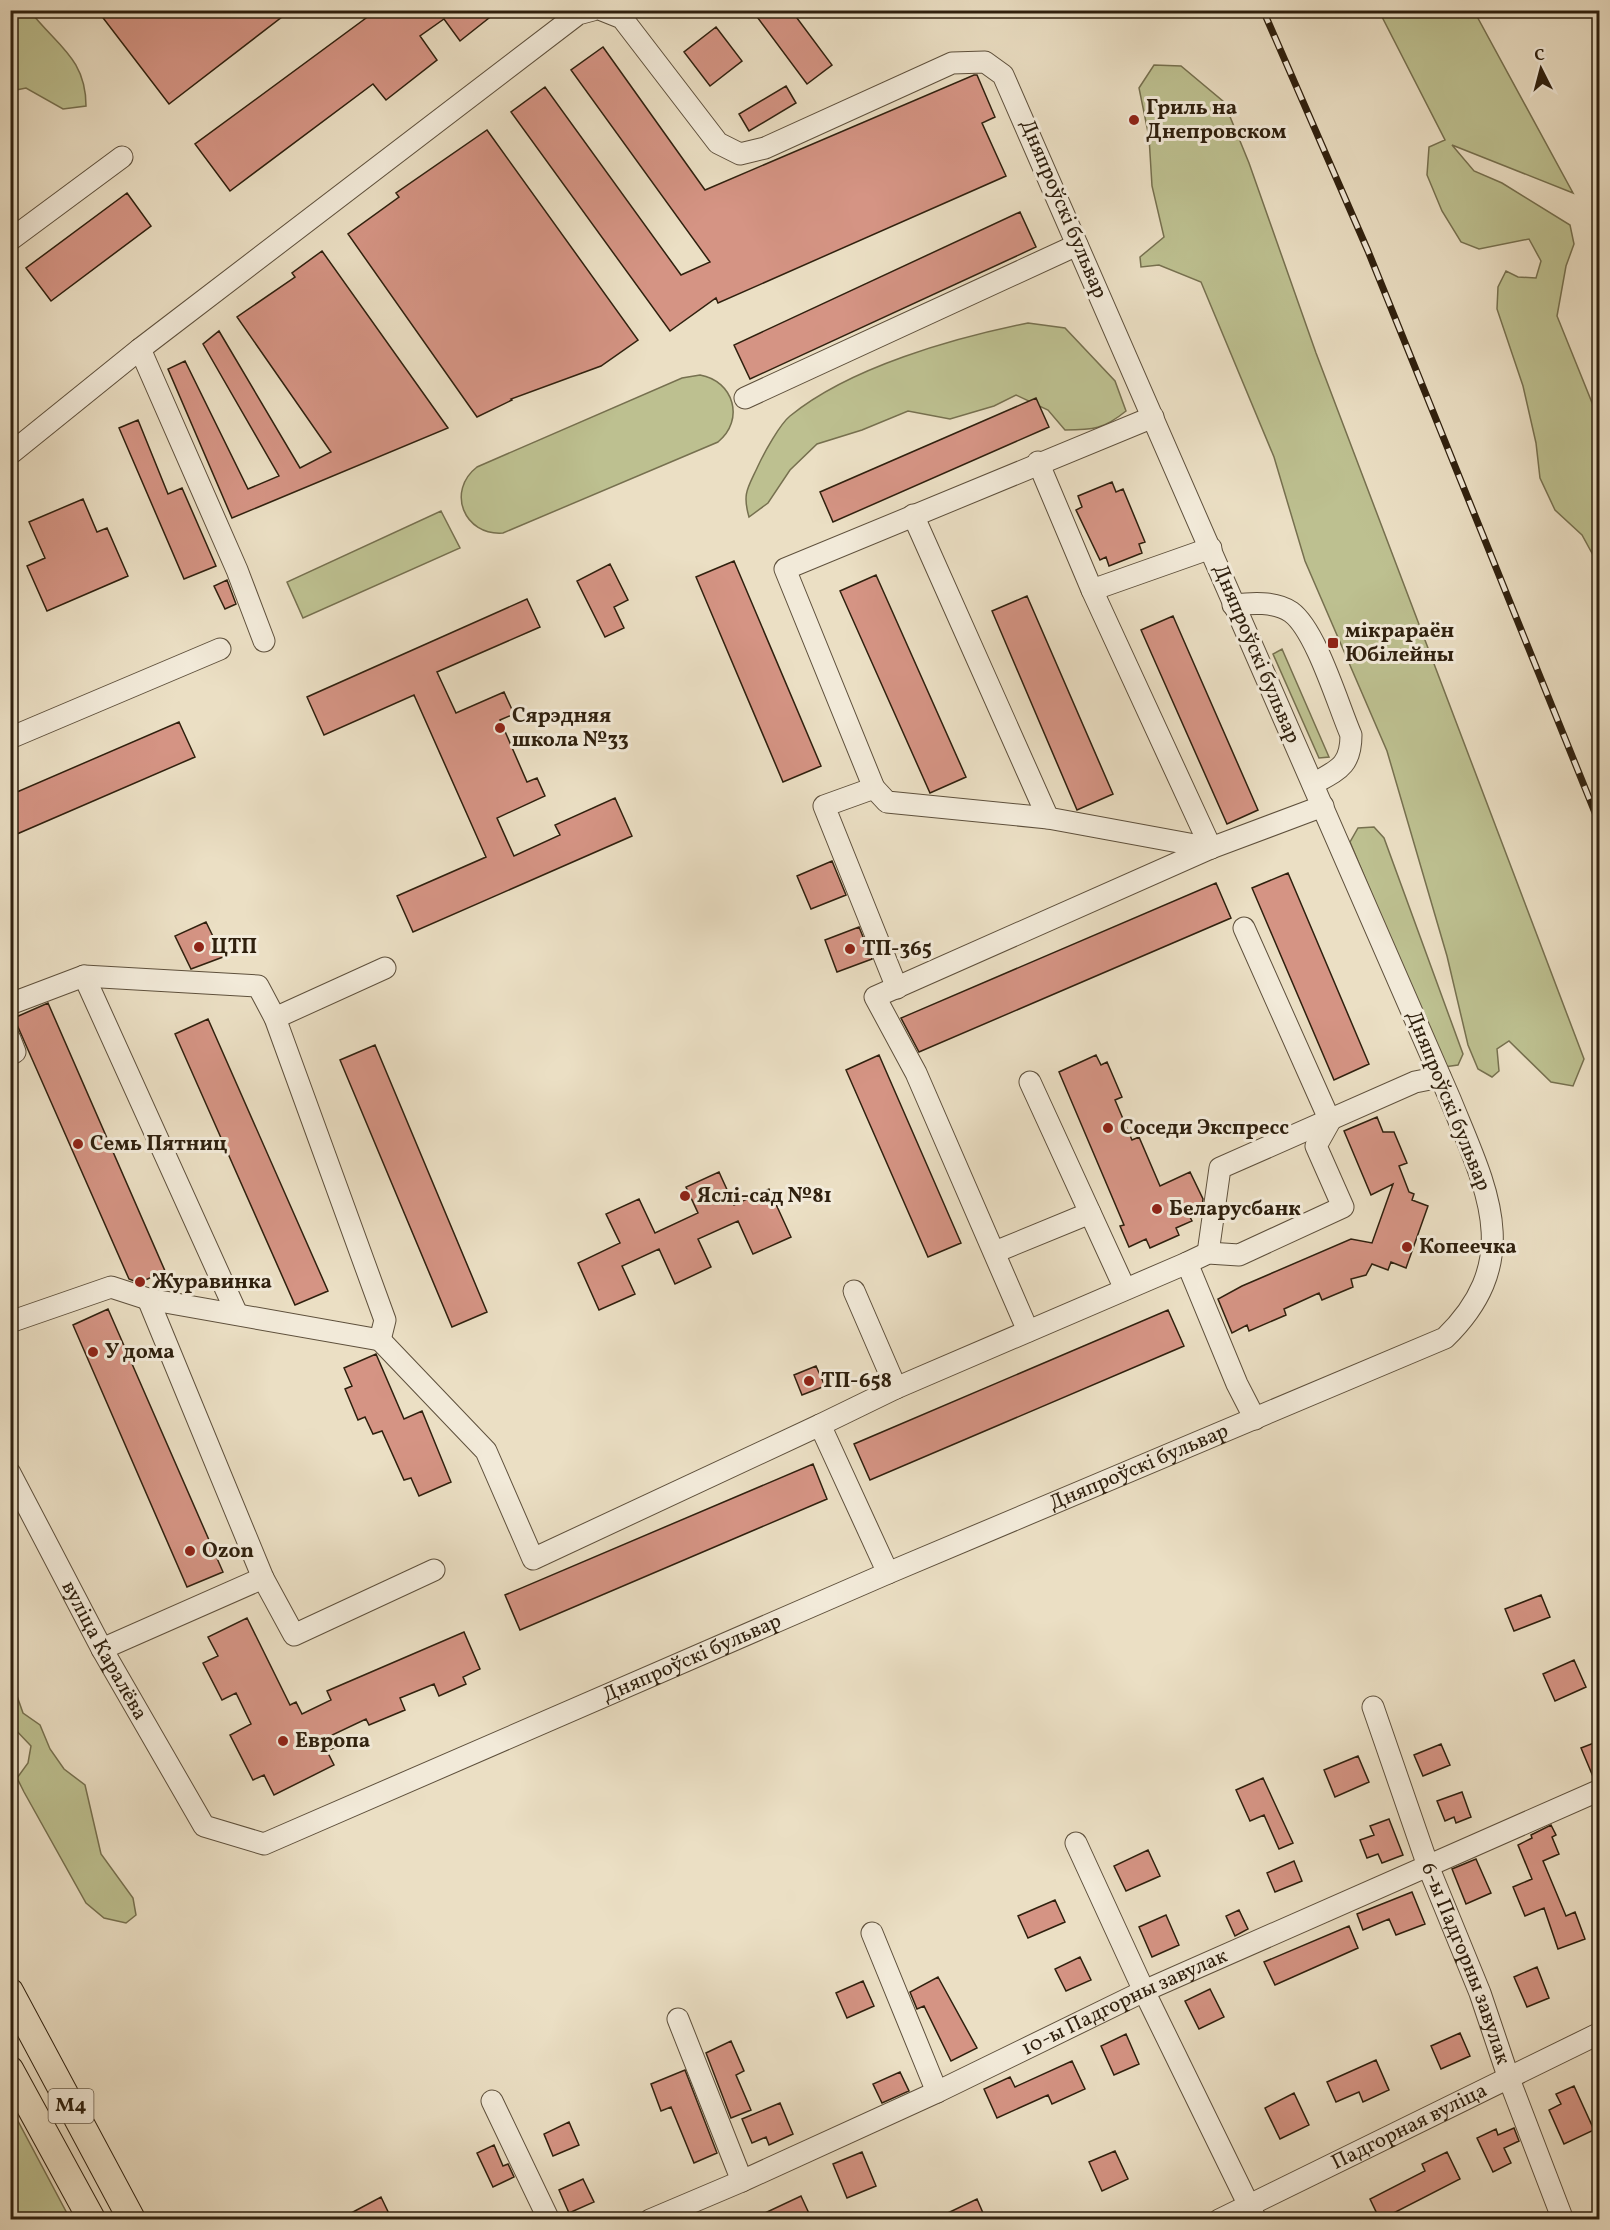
<svg xmlns="http://www.w3.org/2000/svg" width="1610" height="2230" font-family="Vollkorn,serif">
	<style>
		.green { fill: #bdc090; stroke: #76704f; stroke-width: 1.5 }
		.building { fill: #d59484; stroke: #2f200e; stroke-width: 1.5 }
		.lines { fill: none; stroke-linecap: round; stroke-linejoin: round }
		.minor-casing { stroke: #5e503c; stroke-width: 23 }
		.major-casing { stroke: #2f200e; stroke-width: 29 }
		.minor { stroke: #f2ead9; stroke-width: 21 }
		.major { stroke: #ebdfc4; stroke-width: 27 }
		.rail-casing { stroke: #2f200e; stroke-width: 7 }
		.rail { stroke: #f2ead9; stroke-width: 4.5; stroke-dasharray: 14; stroke-linecap: butt }
		.poi-dot { fill: #8f2418; stroke: #f2ead9; stroke-width: 2 }
		.labels { text-anchor: middle; dominant-baseline: central; stroke-width: 6; stroke-linejoin: round; paint-order: stroke }
		.shield { fill: #f2ead9; stroke: #6a5d4b; stroke-width: 1.5 }
		.shield-label { font-size: 20px; font-weight: bold; fill: #2f200e }
		.poi-label { font-size: 21px; font-weight: bold; fill: #2f200e; stroke: #f2ead9; text-anchor: start }
		.street-label { font-size: 21px; fill: #2f200e; stroke: #f2ead9 }
	</style>
	<rect width="100%" height="100%" fill="#ebdfc4"/>
	<filter id="stains"><feTurbulence type="fractalNoise" baseFrequency=".00333" numOctaves="4"/><feColorMatrix values="0 0 0 0 .2 0 0 0 0 .09 0 0 0 0 .02 0 0 0 .5 -.17"/></filter>
	<radialGradient id="worn" r=".72"><stop offset=".6" stop-color="#630" stop-opacity="0"/><stop offset="1" stop-color="#630" stop-opacity=".3"/></radialGradient>
	<path class="green" d="M11,10l19,1c26,34 56,47 56,95l-23,3 -37,-21 -15,3z
		M1379,11h95l99,182 -121,-48 22,26 28,12 68,42 4,19 -8,22 -9,50 42,104v146l-17,-31 -27,-25 -15,-32 -4,-35 -13,-57 -26,-77 1,-22 8,-16 12,6 18,1 5,-17 -12,-22 -50,10 -18,-7 -19,-31 -15,-36 2,-28 16,-7z
		M1154,65l27,1 43,36 25,61 67,190 268,706 -11,27 -22,-4 -42,-41 -12,8 2,22 -7,6 -14,-8 -10,-24 -21,-89 -60,-205 -82,-190 -31,-104 -73,-175 -42,-17 -18,2 -1,-10 24,-20 -12,-51 -3,-49 -10,-49z
		M1028,323l37,5 50,53 11,30c-22,18 -33,19 -61,19l-17,-20 -32,-15 -22,11 -44,13 -42,-8 -46,19 -45,14 -27,26 -22,33 -19,14c-7,-24 -1,-29 9,-51 6,-13 22,-42 32,-50 60,-49 164,-78 238,-93z
		M700,375c34,6 45,45 18,67l-215,91c-39,3 -57,-42 -26,-66l205,-89z
		M441,511l19,37 -157,70 -16,-36z
		M1282,649l47,108 -10,1 -46,-104z
		M1374,827l10,11 79,216 -5,11 -14,2 -94,-225 8,-14z
		M11,1679l12,34 17,12 10,24 14,20 21,16 16,69 32,44 3,17 -10,8 -22,-5 -18,-15 -62,-111 -7,-14 11,-15 3,-17 -20,-21z
		M10,2108h1l59,111h-59z"/>
	<path class="building" d="M97,10h194l-122,94z
		M377,10h122l-39,31 -16,-22 -24,17 17,24 -51,40 -13,-16 -143,107 -35,-47z
		M752,10h39l41,55 -25,19z
		M716,27l26,34 -32,25 -26,-34z
		M603,47l102,143 269,-115h3l18,42 -13,6 24,53 -288,127 -2,-5 -46,33 -159,-219 34,-25 136,188 29,-13 -139,-192z
		M786,86l10,17 -47,28 -10,-17z
		M487,130l151,210 -37,26 -90,33 1,1 -35,17 -129,-183 51,-37 -3,-4z
		M127,193l24,33 -100,75 -25,-33z
		M1020,212l16,35 -286,132 -16,-34z
		M322,251l126,177 -216,90 -64,-149 17,-8 63,128 31,-13 -76,-132 16,-13 81,137 31,-16 -94,-135 58,-40 -3,-4z
		M1036,398l13,29 -216,95 -13,-30z
		M138,420l30,74 14,-6 34,78 -32,13 -65,-151z
		M1112,482l4,10 7,-3 22,53 -6,2 3,9 -33,13 -3,-9 -6,3 -24,-50 6,-3 -4,-11z
		M83,499l14,33 10,-4 21,48 -81,35 -20,-45 18,-8 -16,-36z
		M734,561l87,205 -38,16 -87,-205z
		M610,564l18,36 -14,7 10,21 -19,9 -28,-56z
		M876,575l90,202 -36,16 -90,-202z
		M227,580l9,24 -11,5 -11,-23z
		M1027,596l86,198 -36,16 -85,-199z
		M527,599l13,28 -103,45 19,41 48,-21 10,22 -14,6 27,62 10,-4 8,18 -48,22 17,38 46,-21 -5,-10 60,-27 17,38 -219,96 -16,-36 89,-39 -72,-162 -90,40 -17,-38z
		M1173,616l85,194 -31,14 -86,-194z
		M179,722l16,35 -185,80v-42z
		M832,861l14,34 -35,14 -14,-33z
		M1288,873l81,191 -35,16 -82,-192z
		M1216,883l15,35 -312,134 -18,-34z
		M206,922l17,35 -32,12 -16,-33z
		M859,927l13,32 -35,13 -12,-32z
		M48,1003l117,268 -26,12 -10,-4 -115,-261z
		M208,1019l120,272 -33,14 -120,-271z
		M375,1045l112,267 -35,15 -112,-267z
		M879,1055l82,188 -33,14 -82,-187z
		M1096,1055l5,10 6,-3 15,35 -7,3 17,40 7,-3 21,49 30,-14 13,27 -1,8 -14,6 4,8 -16,7 3,7 -29,13 -4,-9 -17,8 -9,-21 4,-1 -65,-153z
		M1377,1117l6,15h11l13,31 -8,3 10,26 5,2 -2,6 16,6 -22,62 -15,-6 -3,8 -16,-6 -6,11 -15,4 2,8 -31,13 -3,-7 -35,16 2,6 -37,16 -2,-6 -15,8 -14,-34 24,-13 109,-47 21,4 21,-59 -22,11 -27,-64z
		M719,1172l15,33 35,-16 22,48 -38,17 -15,-33 -40,18 13,28 -36,17 -16,-35 -37,17 13,28 -36,16 -21,-47 42,-20 -14,-29 33,-15 16,34 43,-20 -12,-26z
		M108,1309l115,263 -36,15 -114,-262z
		M1168,1310l16,36 -314,134 -16,-36z
		M376,1354l28,65 18,-8 29,71 -32,14 -8,-18 -7,2 -22,-49 -9,3 -8,-17 -7,3 -13,-31 7,-3 -8,-18z
		M816,1366l9,20 -23,9 -8,-20z
		M813,1464l14,35 -307,131 -15,-35z
		M1541,1595l9,22 -36,14 -9,-22z
		M247,1618l43,87 6,-3 6,12 29,-14 -4,-9 137,-59 16,37 -17,8 3,7 -27,12 -5,-12 -34,14 5,12 -36,15 -3,-6 -36,17 6,11 -9,4 7,14 -60,30 -10,-20 -11,5 -23,-45 21,-11 -15,-31 -14,7 -19,-37 15,-7 -10,-19z
		M1574,1660l12,27 -31,14 -12,-27z
		M1599,1741v37l-5,1 -13,-31z
		M1441,1744l9,21 -27,11 -9,-21z
		M1358,1756l11,26 -34,15 -11,-27z
		M1263,1778l30,65 -14,6 -15,-34 -14,6 -14,-31z
		M1462,1792l9,25 -15,6 -2,-6 -9,4 -8,-20z
		M1389,1819l14,36 -21,8 -4,-9 -11,4 -7,-18 14,-5 -4,-9z
		M1551,1825l5,10 -4,2 7,17 -16,7 23,55 9,-4 10,27 -27,10 -14,-41 -19,8 -12,-29 19,-8 -14,-34 14,-7 -1,-3z
		M1148,1850l12,26 -34,15 -12,-25z
		M1476,1859l15,34 -25,11 -14,-35z
		M1294,1861l8,20 -27,11 -8,-19z
		M1412,1892l13,32 -29,11 -7,-16 -26,11 -6,-16z
		M1055,1900l10,22 -37,16 -10,-22z
		M1239,1910l9,19 -13,7 -9,-20z
		M1166,1915l13,30 -27,12 -13,-30z
		M1349,1926l9,22 -83,37 -11,-23z
		M1080,1957l11,23 -25,11 -11,-22z
		M1537,1967l12,31 -22,9 -13,-30z
		M938,1977l39,71 -26,13 -27,-55 -7,3 -7,-17z
		M863,1981l11,25 -27,12 -11,-25z
		M1210,1989l14,28 -25,12 -14,-28z
		M1460,2033l10,23 -29,13 -10,-23z
		M1126,2034l13,30 -25,11 -13,-29z
		M731,2041l13,30 -8,4 15,35 -20,8 -25,-65z
		M1376,2060l13,30 -26,12 -4,-10 -23,10 -9,-20z
		M1072,2061l13,28 -33,15 -4,-9 -51,23 -13,-29 26,-12 5,10z
		M685,2070l32,83 -23,10 -23,-56 -10,4 -10,-27z
		M900,2072l9,19 -27,12 -9,-19z
		M1574,2086l20,44 -30,14 -15,-34 12,-6 -5,-10z
		M1294,2093l15,32 -29,14 -15,-31z
		M780,2103l13,31 -24,11 -3,-8 -14,6 -10,-24z
		M569,2122l10,23 -26,11 -9,-22z
		M1514,2128l5,13 -15,7 7,15 -18,9 -16,-34 19,-9 2,6z
		M494,2145l9,21 5,-2 6,13 -21,10 -16,-34z
		M1115,2151l13,28 -26,12 -13,-29z
		M862,2152l14,34 -29,12 -14,-34z
		M1447,2152l13,27 -80,41 -10,-21 55,-28 -3,-7z
		M583,2179l11,23 -25,11 -10,-23z
		M801,2196l11,24h-62z
		M381,2197l11,23h-54z
		M977,2199l9,21h-53z"/>
	<g class="lines">
		<defs>
			<g id="minor">
				<path d="M10,240l112,-83"/>
				<path d="M140,349l97,221 27,71"/>
				<path d="M745,398l332,-153"/>
				<path d="M10,454l130,-105 438,-335 15,-4"/>
				<path d="M1038,462l54,128 119,258"/>
				<path d="M913,515l135,303"/>
				<path d="M1092,590l119,-42"/>
				<path d="M1233,605c18,-2 42,-4 58,7 25,18 47,93 60,123 0,31 -13,35 -38,49"/>
				<path d="M10,738l210,-89"/>
				<path d="M874,788l-89,-219 368,-152"/>
				<path d="M84,976l153,338"/>
				<path d="M897,988l-73,-182 50,-18 13,14 161,16 163,30"/>
				<path d="M10,1004l74,-28 174,10 17,32 110,302 -5,20 -232,-41 -37,-12 -101,35"/>
				<path d="M275,1018l110,-50"/>
				<path d="M10,1039l5,13 -5,3"/>
				<path d="M1030,1082l95,207"/>
				<path d="M995,1252l95,-39"/>
				<path d="M1208,1253l12,-85 195,-86 25,-5"/>
				<path d="M1187,1263l21,-10 31,2 104,-48 -27,-61 14,-25 -86,-193"/>
				<path d="M854,1291l42,97"/>
				<path d="M1028,1331l-112,-258 -41,-76 336,-149 112,-42"/>
				<path d="M380,1340l106,111 47,108 287,-134 68,148"/>
				<path d="M820,1425l76,-37 291,-125 50,121 18,35"/>
				<path id="s1" d="M10,1473l92,176 102,177 60,18 624,-271 557,-235c81,-79 41,-150 5,-239l-447,-1024 -18,-13 -33,1 -187,85 -25,6 -22,-11 -96,-125 -20,-8"/>
				<path d="M263,1578l31,57 140,-65"/>
				<path d="M102,1649l161,-71 -115,-279"/>
				<path id="s2" d="M1373,1707l55,159 52,127 29,86 54,141"/>
				<path d="M1076,1843l68,148 112,229"/>
				<path d="M872,1933l65,159"/>
				<path d="M678,2019l64,162"/>
				<path d="M492,2101l57,119"/>
				<path id="s3" d="M650,2220l92,-39 195,-89 207,-101 456,-201"/>
				<path id="s4" d="M1219,2220l381,-187"/>
			</g>
			<path id="major" d="M10,1992l122,228
				M10,2070l82,150"/>
		</defs>
		<use href="#minor" class="minor-casing"/>
		<use href="#major" class="major-casing"/>
		<use href="#minor" class="minor"/>
		<use href="#major" class="major"/>
		<defs>
			<path id="rail" d="M1263,10l105,241 232,574"/>
		</defs>
		<use href="#rail" class="rail-casing"/>
		<use href="#rail" class="rail"/>
	</g>
	<g class="poi-dot">
		<circle cx="1134" cy="120" r="6"/>
		<rect x="1327" y="637" width="12" height="12" rx="3"/>
		<circle cx="500" cy="728" r="6"/>
		<circle cx="199" cy="947" r="6"/>
		<circle cx="850" cy="949" r="6"/>
		<circle cx="1108" cy="1128" r="6"/>
		<circle cx="78" cy="1144" r="6"/>
		<circle cx="685" cy="1196" r="6"/>
		<circle cx="1157" cy="1209" r="6"/>
		<circle cx="1407" cy="1247" r="6"/>
		<circle cx="140" cy="1282" r="6"/>
		<circle cx="93" cy="1352" r="6"/>
		<circle cx="809" cy="1381" r="6"/>
		<circle cx="190" cy="1551" r="6"/>
		<circle cx="283" cy="1741" r="6"/>
	</g>
	<g class="labels">
		<rect class="shield" x="48.5" y="2089" width="45" height="34" rx="4.5"/>
		<g class="shield-label">
			<text x="71" y="2106">М4</text>
		</g>
		<g class="poi-label">
			<text x="1146" y="108">Гриль на<tspan x="1146" dy="24">Днепровском</tspan></text>
			<text x="1345" y="631">мікрараён<tspan x="1345" dy="24">Юбілейны</tspan></text>
			<text x="512" y="716">Сярэдняя<tspan x="512" dy="24">школа №33</tspan></text>
			<text x="211" y="947">ЦТП</text>
			<text x="862" y="949">ТП-365</text>
			<text x="1120" y="1128">Соседи Экспресс</text>
			<text x="90" y="1144">Семь Пятниц</text>
			<text x="697" y="1196">Яслі-сад №81</text>
			<text x="1169" y="1209">Беларусбанк</text>
			<text x="1419" y="1247">Копеечка</text>
			<text x="152" y="1282">Журавинка</text>
			<text x="105" y="1352">У дома</text>
			<text x="821" y="1381">ТП-658</text>
			<text x="202" y="1551">Ozon</text>
			<text x="295" y="1741">Европа</text>
		</g>
		<g class="street-label">
			<text transform="translate(1063 209) rotate(67)">Дняпроўскі бульвар</text>
			<text transform="translate(1256 654) rotate(67)">Дняпроўскі бульвар</text>
			<text transform="translate(1448 1101) rotate(68)">Дняпроўскі бульвар</text>
			<text stroke="none"><textPath href="#s1" startOffset="1418">Дняпроўскі бульвар</textPath></text>
			<text stroke="none"><textPath href="#s1" startOffset="201">вуліца Каралёва</textPath></text>
			<text stroke="none"><textPath href="#s1" startOffset="932">Дняпроўскі бульвар</textPath></text>
			<text stroke="none"><textPath href="#s2" startOffset="273">6-ы Падгорны завулак</textPath></text>
			<text stroke="none"><textPath href="#s3" startOffset="522">10-ы Падгорны завулак</textPath></text>
			<text stroke="none"><textPath href="#s4" startOffset="212">Падгорная вуліца</textPath></text>
		</g>
	</g>
	<rect width="1610" height="2230" fill="none" stroke="#ebdfc4" stroke-width="36"/>
	<rect x="12" y="12" width="1586" height="2206" fill="none" stroke="#2f200e" stroke-width="3"/>
	<rect x="18" y="18" width="1574" height="2194" fill="none" stroke="#2f200e" stroke-width="1.5"/>
	<g transform="translate(1541 69) rotate(354)" stroke="#f2ead9" stroke-width="4.5" paint-order="stroke">
	<path d="M0-4.5L10 22L0 15L-10 22Z" fill="#2f200e"/>
	<text y="-9" font-size="16" font-weight="bold" text-anchor="middle" fill="#2f200e">С</text>
	</g>
	<rect width="100%" height="100%" filter="url(#stains)"/>
	<rect width="100%" height="100%" fill="url(#worn)"/>
</svg>
